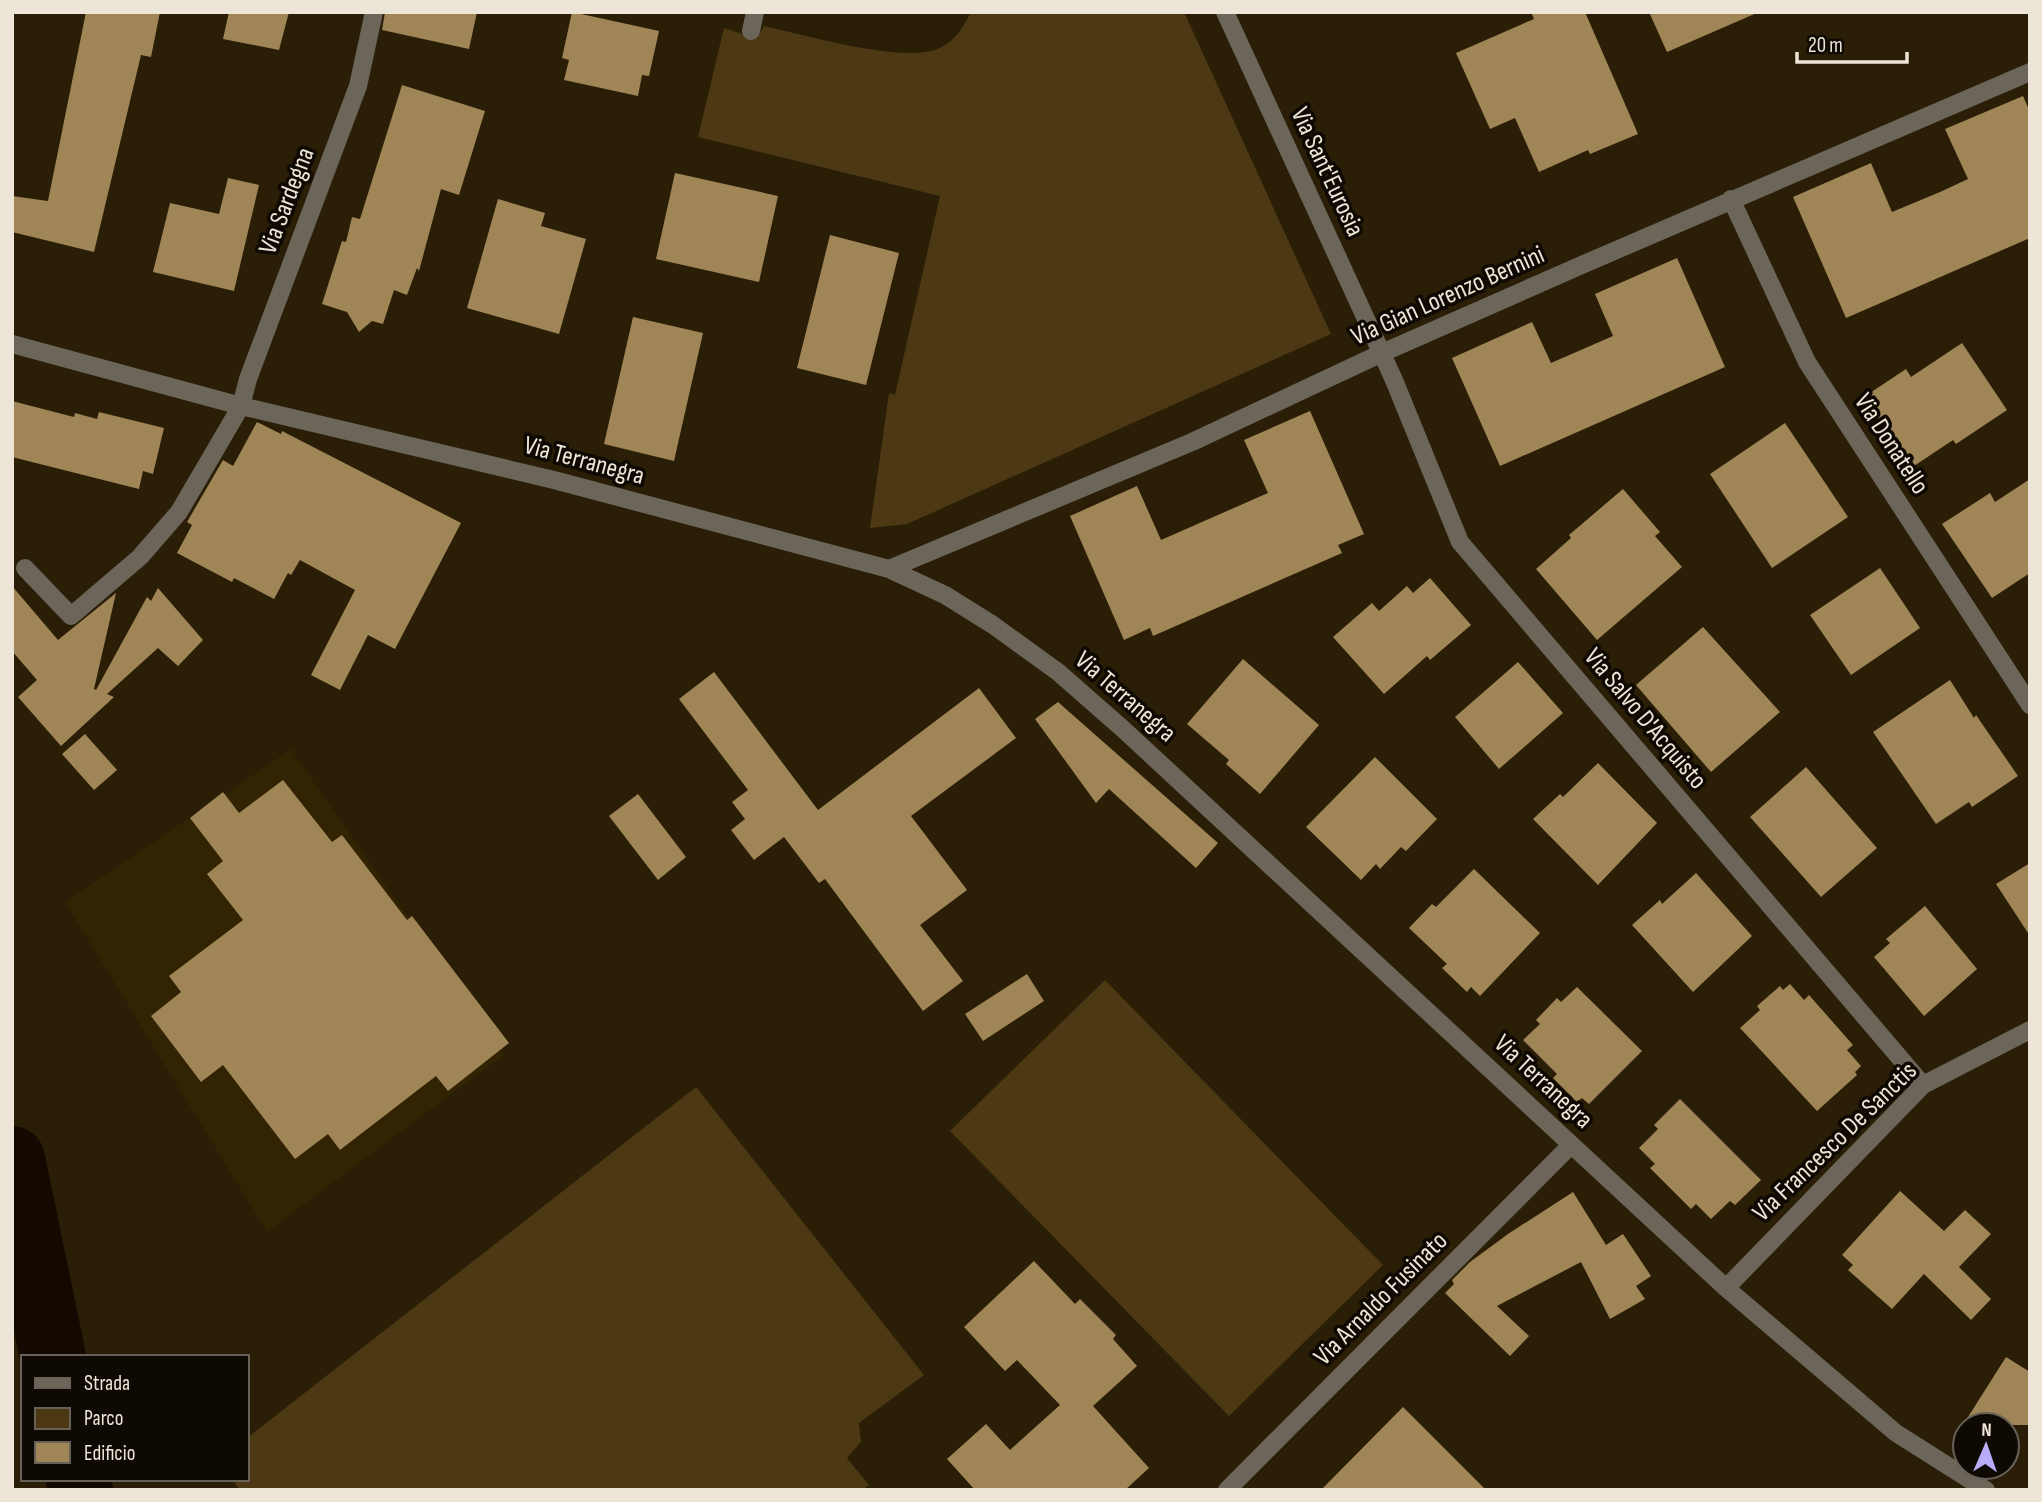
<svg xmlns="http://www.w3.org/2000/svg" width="2042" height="1502" font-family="'Sofia Sans Condensed',sans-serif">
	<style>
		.built { fill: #322303 }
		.green { fill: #4c3914 }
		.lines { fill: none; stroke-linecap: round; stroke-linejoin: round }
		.river { stroke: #140900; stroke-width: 66 }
		.building { fill: #a08657 }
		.street { stroke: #6b655a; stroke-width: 18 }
		.labels { text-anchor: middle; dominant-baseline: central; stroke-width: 7; stroke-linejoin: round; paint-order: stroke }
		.street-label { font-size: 26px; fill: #ede5d7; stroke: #0e0902 }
	</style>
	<rect width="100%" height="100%" fill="#2a1e06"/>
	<path class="built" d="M291,749l213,306 -237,177 -202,-330z"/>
	<path class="green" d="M971,12h213l147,322 -424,190 -37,4 19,-135 6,2 45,-199 -242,-59 26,-109 28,9 8,-4 4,-7c41,9 133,36 171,24 18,-6 28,-22 36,-38z
		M1105,980l278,285 -154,151 -279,-285z
		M696,1087l228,288 -65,48 2,19 -14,16 22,27 -7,5h-622l-8,-11h15v-41z"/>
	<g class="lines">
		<path class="river" d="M12,1159l41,198
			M79,1479l1,11"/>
	</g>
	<path class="building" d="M86,12h74l-9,45 -10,-2 -47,197 -82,-20v-36l36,5z
		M229,12h60l-10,38 -56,-11z
		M385,12h92l-8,37 -87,-19z
		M572,12l87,19 -10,45 -7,-1 -4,21 -74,-16 5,-20 -7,-2z
		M1531,12h54l53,122 -48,20 -2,-4 -49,22 -24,-54 -25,11 -34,-76 78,-34z
		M1649,12h110l-92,40z
		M402,85l83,26 -26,84 -18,-6 -22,82 -2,-3 -10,27 -13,-5 -11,34 -11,-3 -13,11 -12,-20 -25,-8 20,-63 4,1 6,-25 8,2z
		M2023,96l7,16v126l-184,80 -53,-121 78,-34 21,49 48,-20 28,-13 -23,-50z
		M675,173l103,23 -19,86 -103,-23z
		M228,178l31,7 -25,106 -81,-19 17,-69 49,11z
		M498,199l47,14 -4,13 45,13 -27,95 -92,-26z
		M830,235l69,18 -33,132 -69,-17z
		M1677,258l48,109 -225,99 -48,-108 80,-36 19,41 62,-27 -18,-42z
		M633,317l70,16 -29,128 -70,-17z
		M1962,343l45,67 -51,34 -3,-4 -45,30 -47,-71 45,-30 5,8z
		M12,401l62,16 1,-4 22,6 2,-7 65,16 -11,46 -10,-3 -4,18 -127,-32z
		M1310,411l54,123 -26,11 4,8 -189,83 -3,-8 -26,12 -54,-124 67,-30 24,54 107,-47 -24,-53z
		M257,422l24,12 1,-3 179,92 -66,126 -27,-14 -28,55 -29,-15 44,-85 -55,-30 -9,15 -3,-2 -14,26 -40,-21 -2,4 -55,-29 15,-28 -5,-3 36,-62 10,6z
		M1785,423l63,94 -76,51 -62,-94z
		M2030,479v94l-38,25 -50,-74 48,-31 5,9z
		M1623,489l37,43 -5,4 27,31 -85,73 -61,-71 35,-31 -2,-3z
		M1880,568l40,60 -69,47 -41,-60z
		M1430,578l41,47 -41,35 -3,-4 -43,38 -51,-57 39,-34 7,8 28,-25 6,7z
		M12,586l46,54 58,-47 -22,96 2,1 51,-93 4,4 7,-13 45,52 -25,26 -20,-18 -51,46 7,3 -53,49 -43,-49 19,-17 -25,-29z
		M1703,627l77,85 -69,60 -75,-87z
		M1243,659l76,66 -59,69 -34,-30 3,-4 -42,-36z
		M1518,662l45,51 -64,56 -44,-52z
		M714,672l104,138 161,-122 37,50 -105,78 56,74 -47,35 43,56 -40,30 -98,-132 -6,4 -35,-46 -30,23 -23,-30 14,-11 -13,-17 16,-12 -69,-91z
		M1950,680l24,38 2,-3 42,61 -46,31 -3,-5 -33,22 -63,-92z
		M1058,702l160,141 -22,25 -87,-79 -13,14 -61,-84z
		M85,734l32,36 -23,20 -32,-36z
		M1375,757l62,62 -31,32 -5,-4 -21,22 -4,-5 -15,16 -55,-53z
		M1598,763l59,60 -59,62 -65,-66 27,-25 3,3z
		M1806,767l71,81 -56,49 -71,-80z
		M283,780l49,62 10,-7 65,85 5,-4 97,127 -61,48 -12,-15 -96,74 -12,-16 -33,25 -72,-94 -22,17 -50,-66 30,-24 -12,-16 74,-56 -36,-46 16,-13 -33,-43 33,-26 16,21z
		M638,794l48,63 -28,23 -49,-64z
		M2030,863v73l-34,-52z
		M1474,869l66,64 -60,63 -9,-9 -4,5 -25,-24 5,-4 -38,-36 23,-24 4,3z
		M1696,873l56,63 -59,56 -61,-67 28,-25 2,4z
		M1925,906l52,63 -53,47 -50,-59 16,-14 -4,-4z
		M1027,974l17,27 -61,40 -18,-27z
		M1790,984l14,16 5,-5 44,50 -6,5 14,16 -6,6 2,3 -40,36 -77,-83 20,-18 -3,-4 23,-20 3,4z
		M1577,987l65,64 -53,53 -7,-6 -5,4 -24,-24 4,-4 -34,-34 17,-16 -4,-4 21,-22 4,4z
		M1680,1099l81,81 -26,25 -5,-4 -19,18 -15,-15 -5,5 -41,-41 5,-4 -16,-16 19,-19 -4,-4z
		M1900,1191l44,40 21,-21 26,24 -32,33 32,32 -20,21 -47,-46 -32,35 -44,-39 5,-5 -11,-10z
		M1573,1192l33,53 17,-11 28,42 -15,10 9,13 -35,20 -29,-57 -84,44 32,30 -19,20 -65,-63 9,-9 -2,-4 18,-18 38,-28z
		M1034,1261l41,43 5,-5 36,36 -3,4 24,27 -44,40 56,62 -24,22h-150l-28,-31 39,-35 24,26 50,-45 -43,-45 -12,11 -41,-44z
		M2006,1357l24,15v53h-67z
		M1403,1407l83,83h-165z"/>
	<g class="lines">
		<path class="street" d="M1225,12l169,368 66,162 463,543
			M751,31l4,-19
			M1731,199l76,163 223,343
			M12,344l229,62 313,74 335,89 56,26 48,30 65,47 65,57 603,559 170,145 90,57
			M25,568l46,48 69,-59 39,-45 62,-106 7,-27 110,-293 16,-74
			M889,569l303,-127 190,-89 202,-89 446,-192
			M1726,1288l197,-203 107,-55
			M1227,1490l344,-345"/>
	</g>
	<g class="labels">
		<g class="street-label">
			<text transform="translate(1327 172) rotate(65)">Via Sant'Eurosia</text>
			<text transform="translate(287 201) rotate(-69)">Via Sardegna</text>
			<text transform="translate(1448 296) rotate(-24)">Via Gian Lorenzo Bernini</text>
			<text transform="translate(1891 444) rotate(57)">Via Donatello</text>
			<text transform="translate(584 461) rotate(15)">Via Terranegra</text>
			<text transform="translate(1125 697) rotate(41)">Via Terranegra</text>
			<text transform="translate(1645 719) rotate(50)">Via Salvo D'Acquisto</text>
			<text transform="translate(1543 1082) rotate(43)">Via Terranegra</text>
			<text transform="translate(1835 1142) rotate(-44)">Via Francesco De Sanctis</text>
			<text transform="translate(1381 1299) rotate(-45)">Via Arnaldo Fusinato</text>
		</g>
	</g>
	<rect width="2042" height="1502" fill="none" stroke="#ede5d7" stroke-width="28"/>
	<rect x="21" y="1355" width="228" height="126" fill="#0e0902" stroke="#676157" stroke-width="2"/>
	<rect x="35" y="1378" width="35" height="10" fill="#6b655a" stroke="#676157" stroke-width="2"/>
	<text x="84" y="1390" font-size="21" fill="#ede5d7">Strada</text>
	<rect x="35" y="1408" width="35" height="21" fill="#4c3914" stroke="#676157" stroke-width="2"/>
	<text x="84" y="1425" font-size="21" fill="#ede5d7">Parco</text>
	<rect x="35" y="1442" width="35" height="21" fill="#a08657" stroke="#676157" stroke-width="2"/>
	<text x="84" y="1460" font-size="21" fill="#ede5d7">Edificio</text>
	<g transform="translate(1986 1446) rotate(2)"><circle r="33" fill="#0e0902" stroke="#676157" stroke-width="2"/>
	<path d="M0-5L12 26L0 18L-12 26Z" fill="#b8abf7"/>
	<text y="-10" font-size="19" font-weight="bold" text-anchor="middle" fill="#ede5d7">N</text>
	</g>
	<path d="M1797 52v10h110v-10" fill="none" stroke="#ede5d7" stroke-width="3.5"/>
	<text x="1808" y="52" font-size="21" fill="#ede5d7" stroke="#0e0902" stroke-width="5" paint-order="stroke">20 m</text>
</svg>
